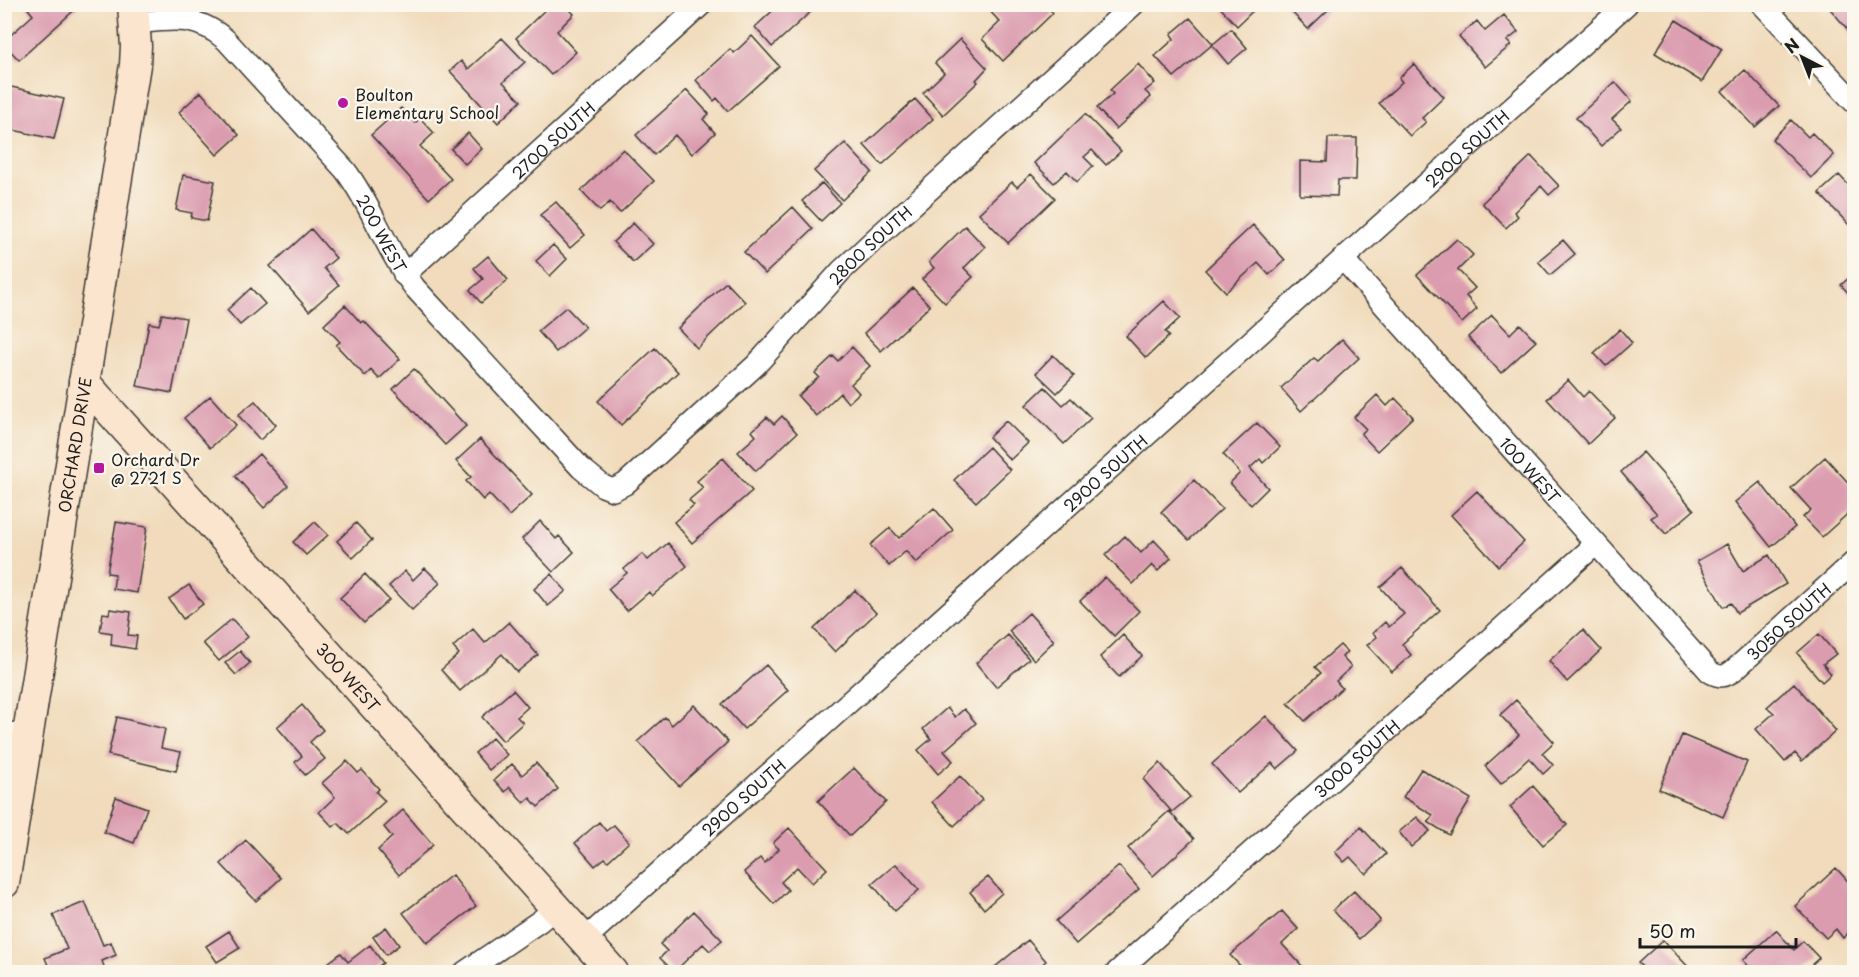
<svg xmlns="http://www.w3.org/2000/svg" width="1859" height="977" font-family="'Playpen Sans',sans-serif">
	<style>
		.building { fill: #db9cb0 }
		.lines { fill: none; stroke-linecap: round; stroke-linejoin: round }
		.street-casing { stroke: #3c3934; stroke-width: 24 }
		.secondary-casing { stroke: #3c3934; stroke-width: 33 }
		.street { stroke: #fff; stroke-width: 21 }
		.secondary { stroke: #fce5cf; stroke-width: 30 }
		.poi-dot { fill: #b5179e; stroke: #fbf7ec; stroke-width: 2 }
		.labels { text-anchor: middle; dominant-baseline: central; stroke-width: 4.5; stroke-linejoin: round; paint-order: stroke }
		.poi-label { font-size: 16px; fill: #1c1c1c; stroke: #fbf7ec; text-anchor: start }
		.street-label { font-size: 16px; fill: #1c1c1c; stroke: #fbf7ec }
	</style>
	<rect width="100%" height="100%" fill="#fbf7ec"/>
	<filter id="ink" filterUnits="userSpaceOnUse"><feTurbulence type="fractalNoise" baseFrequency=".0167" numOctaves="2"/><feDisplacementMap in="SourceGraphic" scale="12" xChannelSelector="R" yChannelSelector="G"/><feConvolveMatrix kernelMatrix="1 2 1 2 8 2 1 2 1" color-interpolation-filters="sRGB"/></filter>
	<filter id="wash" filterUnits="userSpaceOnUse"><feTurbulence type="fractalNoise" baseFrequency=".008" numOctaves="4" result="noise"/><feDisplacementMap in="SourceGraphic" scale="24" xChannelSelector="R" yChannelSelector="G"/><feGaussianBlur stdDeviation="1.35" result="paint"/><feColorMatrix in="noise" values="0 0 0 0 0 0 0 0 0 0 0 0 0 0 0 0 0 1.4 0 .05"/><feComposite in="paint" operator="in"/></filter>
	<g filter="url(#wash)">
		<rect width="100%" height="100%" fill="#f1dbbc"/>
		<g id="blocks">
			<path class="building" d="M24,4h57l-62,56 -15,-16v-3l29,-26z
				M551,4h13l10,10 -17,17 19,21 -25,23 -35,-37z
				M780,4h35l2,2 -45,41 -17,-20z
				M987,4h58l8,9 -50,48 -21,-22 18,-17 -15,-16z
				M1217,4h43l-23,22z
				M1826,4h28v33z
				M1285,5h41l4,3 -22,21z
				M1504,15l14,17 -11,9 4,4 -26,22 -26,-31 18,-15 8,10z
				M1190,18l23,26 -39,33 -19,-21 19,-17 -3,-5z
				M1676,20l46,29 -20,33 -47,-29z
				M1231,29l16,19 -19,16 -16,-19z
				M752,36l27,30 -51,45 -11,-13 -3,3 -18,-21 34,-31 4,4z
				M502,38l23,24 -22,20 18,19 -23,22 -48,-52 11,-10 7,8z
				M960,39l27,29 -11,12 2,2 -35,33 -20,-22 21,-20 -9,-10z
				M1138,64l17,19 -10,8 6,6 -35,32 -19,-21 16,-14 -3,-4z
				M1414,64l30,33 -22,21 4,4 -16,14 -31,-33 23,-21 -3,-4z
				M1745,70l34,36 -24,21 -33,-36z
				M1615,82l17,19 -20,18 9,9 -20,18 -25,-28z
				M7,86l57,13 -10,40 -50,-11v-30z
				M687,90l22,24 -6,5 12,14 -23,21 -17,-19 -21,20 -18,-20z
				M201,92l38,43 -22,20 -38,-43z
				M915,99l18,20 -51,46 -18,-20z
				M401,108l14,15 5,-5 14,15 -14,13 31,33 -22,20 -58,-64z
				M1085,114l36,37 -15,14 -14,-15 -8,7 9,9 -16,16 -10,-11 -13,12 -20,-20z
				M1791,120l17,17 4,-4 22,22 -23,23 -39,-39z
				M468,133l14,16 -17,15 -14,-15z
				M1328,138h29l-1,42h-18l-1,16 -37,-1v-34l27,1z
				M845,143l27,29 -30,28 -28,-29z
				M623,149l31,32 -34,32 -10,-11 -10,9 -19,-20z
				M1531,156l28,30 -10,9 -8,-9 -27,26 4,4 -12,12 -24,-25z
				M1031,174l24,24 -47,45 -29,-30 33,-31 5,5z
				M183,175l32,6 -8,40 -16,-3 1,-5 -16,-3z
				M1839,175l15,16v31l-4,4 -31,-33z
				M822,183l18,20 -19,18 -19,-20z
				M556,202l29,33 -15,13 -30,-33z
				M793,207l20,22 -48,45 -21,-22z
				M633,223l20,21 -20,18 -20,-20z
				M1253,225l32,35 -16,15 -11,-12 -32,29 -21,-22z
				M965,226l20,21 -21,21 9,9 -28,26 -23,-24 12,-11 -5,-6z
				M311,229l25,29 -12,10 15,17 -30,26 -39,-45z
				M1457,239l16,16 -15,15 17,18 -9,8 11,13 -15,14 -45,-48z
				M1563,240l12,14 -25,21 -12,-14z
				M553,245l14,14 -17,17 -14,-15z
				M488,256l20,24 -27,23 -11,-13 13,-11 -9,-11z
				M1854,273v26l-13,-14z
				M726,282l19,20 -48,46 -19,-20z
				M251,288l14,16 -25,21 -13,-15z
				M913,288l17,18 -49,45 -17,-18z
				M1164,301l16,17 -15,14 4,4 -23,22 -20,-22z
				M345,305l16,18 3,-2 36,38 -21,20 -8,-9 -6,6 -29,-31 4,-3 -16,-17z
				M566,307l19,20 -29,25 -18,-21z
				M162,314l24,4 -14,75 -35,-7 12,-63 10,2z
				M1492,315l18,19 10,-10 16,17 -35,32 -33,-36z
				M1620,329l12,14 -26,23 -12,-13z
				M1342,339l17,19 -58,53 -20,-23 33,-30 4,3z
				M852,347l18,19 -19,18 8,9 -11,10 -8,-10 -24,23 -18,-20 21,-19 -4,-4 18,-17 5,5z
				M655,348l23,24 -57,53 -23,-24z
				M1053,355l21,21 -17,17 -21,-20z
				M414,369l52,57 -21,19 -52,-56z
				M1568,380l15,17 6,-6 26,27 -27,26 -41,-45z
				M1045,387l18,18 8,-7 20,20 -27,26 -38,-39z
				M1377,395l10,11 8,-8 18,19 -36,34 -16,-17 5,-5 -12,-12z
				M210,396l26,29 -26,23 -26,-30z
				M255,401l21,24 -16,15 -22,-25z
				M782,416l15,17 -41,38 -18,-19 18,-16 -4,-5 15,-14 7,7z
				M1006,421l22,22 -18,17 -21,-23z
				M1257,423l23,24 -17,16 -3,-4 -10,9 18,20 -17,17 -21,-22 10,-10 -17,-19z
				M480,439l52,56 -23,21 -20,-22 -6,6 -17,-19 5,-4 -15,-16z
				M989,447l21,23 -34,32 -22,-22z
				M1643,452l51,58 -28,24 -15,-16 6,-4 -36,-42z
				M259,454l29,32 -24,22 -29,-32z
				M1825,457l29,32v19l-32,29 -19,-20 8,-7 -20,-22z
				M723,458l29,33 -60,52 -18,-21 20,-17 -5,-5 14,-12 -6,-7z
				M1194,480l28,29 -33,31 -28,-28z
				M1760,482l35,45 -24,20 -36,-45z
				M1477,491l47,51 -26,24 -47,-51z
				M934,508l19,22 -37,33 -10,-12 -17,15 -19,-21 20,-17 9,10z
				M540,521l16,18 3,-3 15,16 -21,20 -31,-33z
				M116,522l31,5 -10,66 -24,-4 2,-15 -8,-1z
				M315,522l13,13 -22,20 -13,-13z
				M356,523l16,17 -19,18 -16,-17z
				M1125,536l16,17 13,-13 17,18 -13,13 -6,-6 -19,19 -28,-29z
				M668,543l19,23 -35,30 -3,-4 -22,19 -19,-22 19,-16 -3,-4 18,-15 6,6z
				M1727,544l16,27 26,-16 17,29 -49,29 -6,-10 -8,4 -26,-46z
				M425,568l15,15 -28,27 -23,-24 16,-15 8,9z
				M1402,568l38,42 -38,34 9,11 -19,17 -25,-27 10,-8 -4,-4 12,-11 4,5 15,-13 -24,-27z
				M365,574l24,26 -25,23 -24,-25z
				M551,574l15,17 -18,15 -14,-17z
				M1105,577l34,34 -25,25 -34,-35z
				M189,585l14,19 -20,15 -14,-20z
				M855,590l21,23 -41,39 -21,-23z
				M110,609l21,3 -3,23 9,1 -2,13 -24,-4 1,-12 -12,-2 3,-18 6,1z
				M1029,613l25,28 -20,19 -25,-29z
				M232,619l16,18 -29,24 -16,-18z
				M509,622l29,33 -21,17 -15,-18 -42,37 -19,-21 18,-16 -6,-7 20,-18 12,14z
				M1583,630l18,20 -34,32 -18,-21z
				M1819,634l17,20 -13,10 8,10 -9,8 -25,-29z
				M1008,635l21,24 -33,28 -20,-24z
				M1123,635l19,21 -23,21 -19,-20z
				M1340,645l7,7 -5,5 9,10 -15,14 6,7 -37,33 -17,-18 33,-30 -6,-6z
				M240,651l10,12 -14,12 -11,-12z
				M766,665l22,25 -44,39 -22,-25z
				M1794,683l42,48 -34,30 -7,-8 -10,9 -29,-33 18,-16 -7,-6z
				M513,690l15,17 -11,10 6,6 -20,18 -21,-24z
				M1516,700l38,42 -12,11 11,12 -10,9 -14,-16 -28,26 -16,-18 34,-31 -19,-20z
				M302,705l21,25 -13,12 15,17 -20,16 -10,-13 7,-6 -25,-29z
				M694,705l34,37 -49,44 -41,-45 27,-24 7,8z
				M947,708l8,9 9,-8 12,14 -32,28 9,10 -15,13 -20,-24 13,-11 -8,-10z
				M1266,716l32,35 -21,18 -5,-6 -34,30 -26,-29z
				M117,717l48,12 -4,19 20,4 -5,19 -68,-16z
				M1682,735l65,27 -24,55 -64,-28z
				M492,738l15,17 -18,15 -14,-17z
				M347,761l11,12 4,-3 17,19 -3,3 9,9 -36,33 -11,-11 -5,4 -14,-15 16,-15 -13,-14z
				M536,763l22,26 -20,18 -8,-9 -6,5 -14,-16 -5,5 -11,-12 18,-16 10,11z
				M1160,763l30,34 -18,15 -29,-33z
				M854,768l32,34 -36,34 -32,-35z
				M1421,769l50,30 -22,36 -21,-13 5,-7 -30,-18z
				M960,776l22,24 -28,26 -22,-24z
				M1533,786l34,39 -24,20 -33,-38z
				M116,797l31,11 -13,35 -30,-11z
				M403,810l30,35 -34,30 -21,-25 14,-13 -8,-10z
				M1169,811l25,28 -41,37 -25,-28z
				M1417,817l13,14 -19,16 -12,-15z
				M599,822l7,9 8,-6 15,17 -21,19 -3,-3 -10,8 -20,-23z
				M1361,827l25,27 -20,20 -16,-17 -6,5 -9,-10z
				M789,828l38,41 -15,14 -15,-16 -16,15 7,8 -14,14 -30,-32 16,-14 5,5 14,-14 -6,-6z
				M246,840l35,38 -25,23 -35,-37z
				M896,864l23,26 -24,21 -23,-27z
				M1119,866l20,23 -63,55 -20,-23z
				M1836,868l18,20v39l-11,11 -7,-9 -10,9 -31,-32z
				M452,875l24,31 -49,37 -24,-30z
				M988,877l14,16 -18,16 -14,-17z
				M1354,891l26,29 -21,19 -26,-29z
				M85,902l18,43 8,-3 5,13 -14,6 4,11h-55l-6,-14 22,-9 -14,-34z
				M694,911l28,29 -12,11 -7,-7 -29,28 -14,-14 7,-7 -7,-7z
				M1282,911l16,18 -16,15 20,22 -7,6h-49l-16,-17z
				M386,927l13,18 -13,10 -13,-18z
				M1776,930l18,20 9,-9 16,17 -16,14h-49l-11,-12z
				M229,931l11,17 -23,14 -11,-16z
				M1028,940l18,21 -13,11h-44z
				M1663,940l30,32h-46l-9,-9z
				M370,945l13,18 -13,9h-47l-3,-3 21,-16 7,9z"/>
		</g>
	</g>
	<g filter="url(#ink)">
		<use href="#blocks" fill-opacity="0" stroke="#3c3934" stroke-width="1.5"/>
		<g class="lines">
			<defs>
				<g id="street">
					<path d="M1762,4l92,98"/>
					<path id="s1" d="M135,23c37,-4 61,-9 91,17l119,130c28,37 41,81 70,118l166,180 22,18 10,4 12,-6 131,-119 85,-94 33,-31 260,-236"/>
					<path id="s2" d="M1343,259l367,413c10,6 15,5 24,-2l120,-108"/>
					<path id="s3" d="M404,275l298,-271"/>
					<path d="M4,732l24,4"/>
					<path id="s4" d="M584,940l1043,-936"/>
					<path d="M465,972l75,-51 15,-13"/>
					<path id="s5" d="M1117,972l479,-428"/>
				</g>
				<g id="secondary">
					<path id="s6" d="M84,382l529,590"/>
					<path id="s7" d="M4,883l131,-818 1,-19 -3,-42"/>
				</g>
			</defs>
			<use href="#street" class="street-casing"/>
			<use href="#secondary" class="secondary-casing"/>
			<use href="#street" class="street"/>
			<use href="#secondary" class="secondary"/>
		</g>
	</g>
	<g class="poi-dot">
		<circle cx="343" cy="103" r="6"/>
		<rect x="93" y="462" width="12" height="12" rx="3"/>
	</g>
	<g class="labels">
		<g class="poi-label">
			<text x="355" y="94">Boulton<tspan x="355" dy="18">Elementary School</tspan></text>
			<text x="111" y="459">Orchard Dr<tspan x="111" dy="18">@ 2721 S</tspan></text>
		</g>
		<g class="street-label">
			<text stroke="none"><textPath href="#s3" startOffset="201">2700 SOUTH</textPath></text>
			<text stroke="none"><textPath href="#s4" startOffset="1186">2900 SOUTH</textPath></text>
			<text stroke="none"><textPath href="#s1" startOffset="346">200 WEST</textPath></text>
			<text stroke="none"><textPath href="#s1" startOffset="1050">2800 SOUTH</textPath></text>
			<text stroke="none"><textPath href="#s7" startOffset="444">ORCHARD DRIVE</textPath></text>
			<text stroke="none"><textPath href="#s2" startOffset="282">100 WEST</textPath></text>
			<text stroke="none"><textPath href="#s4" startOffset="700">2900 SOUTH</textPath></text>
			<text stroke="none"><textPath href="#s2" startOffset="652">3050 SOUTH</textPath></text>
			<text stroke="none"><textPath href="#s6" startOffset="396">300 WEST</textPath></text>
			<text stroke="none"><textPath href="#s5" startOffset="321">3000 SOUTH</textPath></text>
			<text stroke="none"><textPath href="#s4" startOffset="214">2900 SOUTH</textPath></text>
		</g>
	</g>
	<rect width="1859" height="977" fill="none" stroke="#fbf7ec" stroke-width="24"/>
	<g transform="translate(1802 57) rotate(318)" stroke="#fbf7ec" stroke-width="4.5" paint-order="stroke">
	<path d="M0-4.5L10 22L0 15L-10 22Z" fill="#1c1c1c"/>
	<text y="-9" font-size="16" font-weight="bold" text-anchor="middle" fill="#1c1c1c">N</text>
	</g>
	<path d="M1640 938v9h156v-9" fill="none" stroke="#1c1c1c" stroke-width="3"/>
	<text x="1649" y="938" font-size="18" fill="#1c1c1c" stroke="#fbf7ec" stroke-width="4.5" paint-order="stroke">50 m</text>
</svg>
